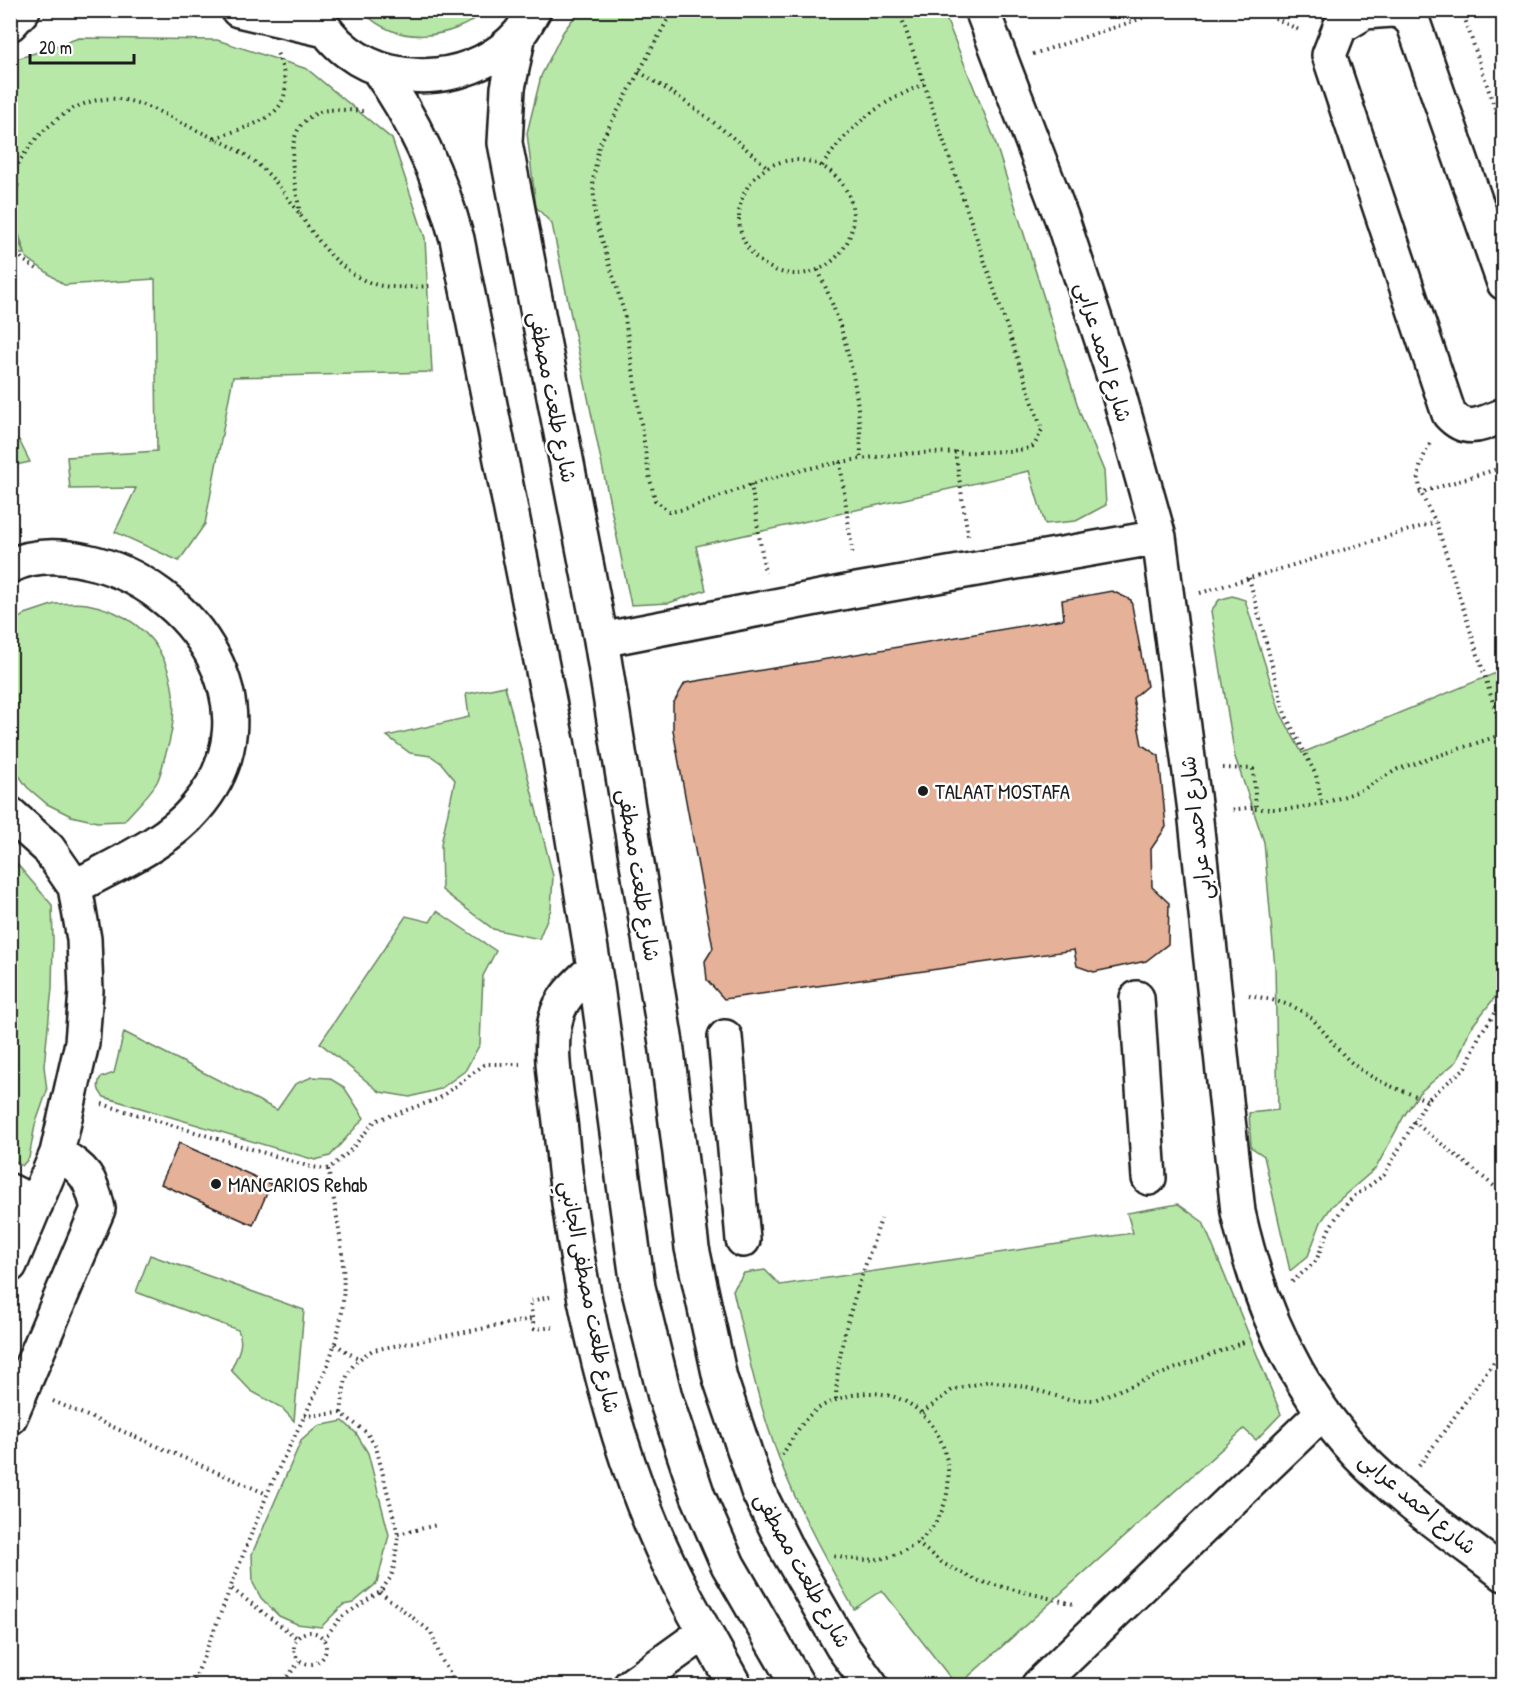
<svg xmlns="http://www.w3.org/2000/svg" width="1514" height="1696" font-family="'Patrick Hand','Playpen Sans Arabic',sans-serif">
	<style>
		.green { fill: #b7e8a8; stroke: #6a8262; stroke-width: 1.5 }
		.building { fill: #e5b198; stroke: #1c1c1c; stroke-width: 1.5 }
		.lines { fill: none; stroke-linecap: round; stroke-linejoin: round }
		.minor-casing { stroke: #1c1c1c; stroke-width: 38 }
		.path { stroke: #1c1c1c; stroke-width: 4; stroke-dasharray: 1.5 4.5; stroke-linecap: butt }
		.minor { stroke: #fff; stroke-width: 33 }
		.poi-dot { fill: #1c1c1c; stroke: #fff; stroke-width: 2 }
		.labels { text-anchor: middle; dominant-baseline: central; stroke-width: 5; stroke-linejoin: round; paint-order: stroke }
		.street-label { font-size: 21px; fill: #1c1c1c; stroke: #fff }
		.poi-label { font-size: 21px; fill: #1c1c1c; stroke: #fff; text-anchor: start }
	</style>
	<rect width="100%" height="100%" fill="#fff"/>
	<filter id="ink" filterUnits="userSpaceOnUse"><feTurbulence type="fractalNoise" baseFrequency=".0167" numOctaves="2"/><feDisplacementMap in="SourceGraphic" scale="12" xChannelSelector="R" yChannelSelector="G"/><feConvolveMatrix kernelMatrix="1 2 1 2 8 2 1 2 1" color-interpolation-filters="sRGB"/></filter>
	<g filter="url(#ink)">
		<path class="green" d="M580,10l363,1 50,124 87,278 24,58 2,34 -30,16 -31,3 -16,-53 -333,75 10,44 -37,13 -38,2 -79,-381 -16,-17 -9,-74 14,-57 22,-44z
			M363,11h122c-32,29 -91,36 -122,0z
			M79,38l138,2 90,29 85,70 33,99 7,134 -199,5 -28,147 -26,37 -64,-29 21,-44 -66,1 -3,-32 90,-6 -2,-172 -91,6 -38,-28 -14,-45 7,-27 -8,-1v-123z
			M10,220h1l13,34h-13z
			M10,437l9,3 11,22 -19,4z
			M1232,596l13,4 35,112 22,41 201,-83v317l-33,42 -13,32 -38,32 -15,23 -28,52 -44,38 -11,16 -13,34 -18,15 -26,-115 -13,-9 -2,-34 29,-3 -3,-142 -11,-126 -29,-85 -24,-146 8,-11z
			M55,604c10,0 22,-2 32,0 77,14 102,84 78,152 -2,8 -4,18 -8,26 -8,14 -23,27 -33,39l-27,1 -26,-6 -24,-12 -20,-17 -16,-23v-140l14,-10z
			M505,686l48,190 -2,33 -12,30 -46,-10 -51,-39 -1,-46 14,-64 -14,-17 -10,-7 -21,-3 -23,-17 82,-19 -3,-23z
			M11,857l41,48 1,36 -1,47 -8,78 3,25 -12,34 -6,33 -7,8 -12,-9z
			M437,911l59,40 -13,25 -3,68 -15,27 -25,18 -30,8 -30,-5 -60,-49 86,-127 24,6z
			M124,1032l153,78 18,-26 17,-7 17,1 15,9 20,31 -34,38 -15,4 -211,-63c-6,-6 -7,-10 -4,-19l14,-5z
			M1178,1204l25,18 78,192 -25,26 -12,-11 -285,256h-3l-74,-95 -28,19c-28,-49 -55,-98 -75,-151 -21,-54 -33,-112 -46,-168l11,-17 21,-3 15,15 353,-52 -6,-20z
			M150,1255l154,55 -10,111 -12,-13 -31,-17 -20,-21c6,-14 14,-26 7,-40l-102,-38z
			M343,1421l13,12 12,20 21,82 -12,48 -24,20 -10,2 -22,22 -24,-3 -18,-8 -18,-18 -8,-15 -1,-29 49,-113 17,-15z"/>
		<path class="building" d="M1112,591l19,9 16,86 -14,12 9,47 17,11 7,71 -15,22 1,38 17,16 -1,41 -22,17 -52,11 -17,-6 -3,-16 -350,49 -17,-19 -2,-19 8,-13 -40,-218v-26l12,-21 379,-64 -2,-19z
			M179,1143l92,41 -18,41 -92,-41z
			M1504,1676v10h-7z"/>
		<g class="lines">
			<defs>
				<path id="minor" d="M238,10l87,20
					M313,10c9,16 20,31 35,42 50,38 130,29 171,-18 6,-7 10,-16 15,-24
					M982,10l80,209 52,158 45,160 36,274 43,401c20,90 57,176 120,243 43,45 96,81 146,119
					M1391,10l-26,2 -25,15 -11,28 120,359c18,20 32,10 55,1
					M1394,10l10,3 9,9 91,261
					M10,24l13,-14
					M519,34l-11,54 -3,55 96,497 65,403 26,205 28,130 38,113 30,61 54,94 29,40
					M377,68c38,53 63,108 80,171l100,502 40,245 41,301 27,110 33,99 30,69 70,121
					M10,566c24,-12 50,-11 76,-5 108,22 194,150 110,247 -30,36 -80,56 -121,79
					M601,640l256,-50 302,-53
					M10,814l38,34 27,39 9,52 2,52 -4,52 -25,110 -47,112
					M594,968c-15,15 -33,28 -38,50 -9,32 2,80 5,113 12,134 41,278 94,402 22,53 52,102 80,153
					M1137,998l12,180
					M725,1037l18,203
					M10,1191l26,13
					M10,1417l88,-208c-7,-31 -13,-40 -41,-56
					M630,1686l75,-54
					M1038,1686l285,-274"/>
			</defs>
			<use href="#minor" class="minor-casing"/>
			<path class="path" d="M673,10l-74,135 -6,36 2,36 29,95 25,163 6,25 14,12c29,-4 54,-18 82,-27 49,-17 100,-26 151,-31 21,-3 122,1 131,-8 4,-4 6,-12 9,-16l-143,-420
				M1259,10l42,21
				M1462,10l42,126
				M1033,54l134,-44
				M639,72c47,28 88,59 128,95
				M215,138c49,-17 88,-24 62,-85
				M739 217a57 57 0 1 1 114 0a57 57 0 1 1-114 0Z
				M822,166c29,-42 55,-62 102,-82
				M10,180c18,-42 65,-90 115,-80 25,5 49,19 71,30 25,11 51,22 70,42 34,33 49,79 92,105 24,14 47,10 74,9
				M300,214c-5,-35 -23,-90 23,-103 13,-3 30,0 43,0
				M10,243l12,16 18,12
				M818,270c29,64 42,117 43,188
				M1430,444c-19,34 -12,46 6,78l67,212
				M955,451l13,85
				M840,462l13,95
				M751,484l14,89
				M1419,493l85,-26
				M1249,578l36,136 31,61 6,29
				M1200,593l236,-71
				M1223,768l30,1 3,38 -27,3
				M1255,809h34l33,-5 40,-14 36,-21 106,-35
				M1249,995c23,5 51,9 67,28 14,15 24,31 41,44 21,16 46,24 70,33
				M102,1104l209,63 17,2 20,-16 27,-32 63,-22 47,-35h35
				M1413,1121l91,73
				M1292,1282l24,-21 14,-34 10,-15 12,-14 32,-23 43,-75 39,-33 14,-33 24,-33
				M550,1297l-20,4 4,28 23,-2
				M335,1344l23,15
				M836,1399c1,-63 26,-121 45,-180
				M53,1401l214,93
				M341,1413c4,-32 2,-46 32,-63l159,-31
				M922,1413l30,-23 37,-9 38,6 42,13h25l150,-58
				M304,1416l37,-3 26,20 9,14 22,87 -3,29 -4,14 -11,15 -40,26 -16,21
				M782,1455c8,-12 16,-27 26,-38 11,-12 29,-18 44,-22 98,-20 137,124 42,160 -20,8 -42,4 -63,1
				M1419,1466l85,-118
				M398,1534l39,-9
				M917,1543l27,21 34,17 96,23
				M232,1589l65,49
				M380,1592l51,40 10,27 17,27
				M294 1648a16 16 0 1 1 32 0a16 16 0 1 1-32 0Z
				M192,1686c26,-64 49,-128 75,-191 24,-59 62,-114 74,-177 8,-48 -4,-101 -13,-149
				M280,1686l20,-25"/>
			<use href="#minor" class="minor"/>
		</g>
	</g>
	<g class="poi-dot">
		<circle cx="923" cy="791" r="6"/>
		<circle cx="216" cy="1184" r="6"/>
	</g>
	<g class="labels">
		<g class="street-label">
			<text transform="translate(1104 352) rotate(73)">شارع احمد عرابى</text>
			<text transform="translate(553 397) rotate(79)">شارع طلعت مصطفى</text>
			<text transform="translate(1196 828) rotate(-97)">شارع احمد عرابى</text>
			<text transform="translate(639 875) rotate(81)">شارع طلعت مصطفى</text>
			<text transform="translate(590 1297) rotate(79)">شارع طلعت مصطفى الجانبي</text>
			<text transform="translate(1418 1503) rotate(40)">شارع احمد عرابى</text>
			<text transform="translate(803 1570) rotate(61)">شارع طلعت مصطفى</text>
		</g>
		<g class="poi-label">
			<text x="935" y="791">TALAAT MOSTAFA</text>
			<text x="228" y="1184">MANCARIOS Rehab</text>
		</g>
	</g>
	<rect width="1514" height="1696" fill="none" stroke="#fff" stroke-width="36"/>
	<rect x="18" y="18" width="1478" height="1660" fill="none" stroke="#1c1c1c" stroke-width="2" filter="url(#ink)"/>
	<path d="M30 54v9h104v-9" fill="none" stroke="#1c1c1c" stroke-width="3"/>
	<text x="39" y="54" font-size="18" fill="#1c1c1c" stroke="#ffffff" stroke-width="4.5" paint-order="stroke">20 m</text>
</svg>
